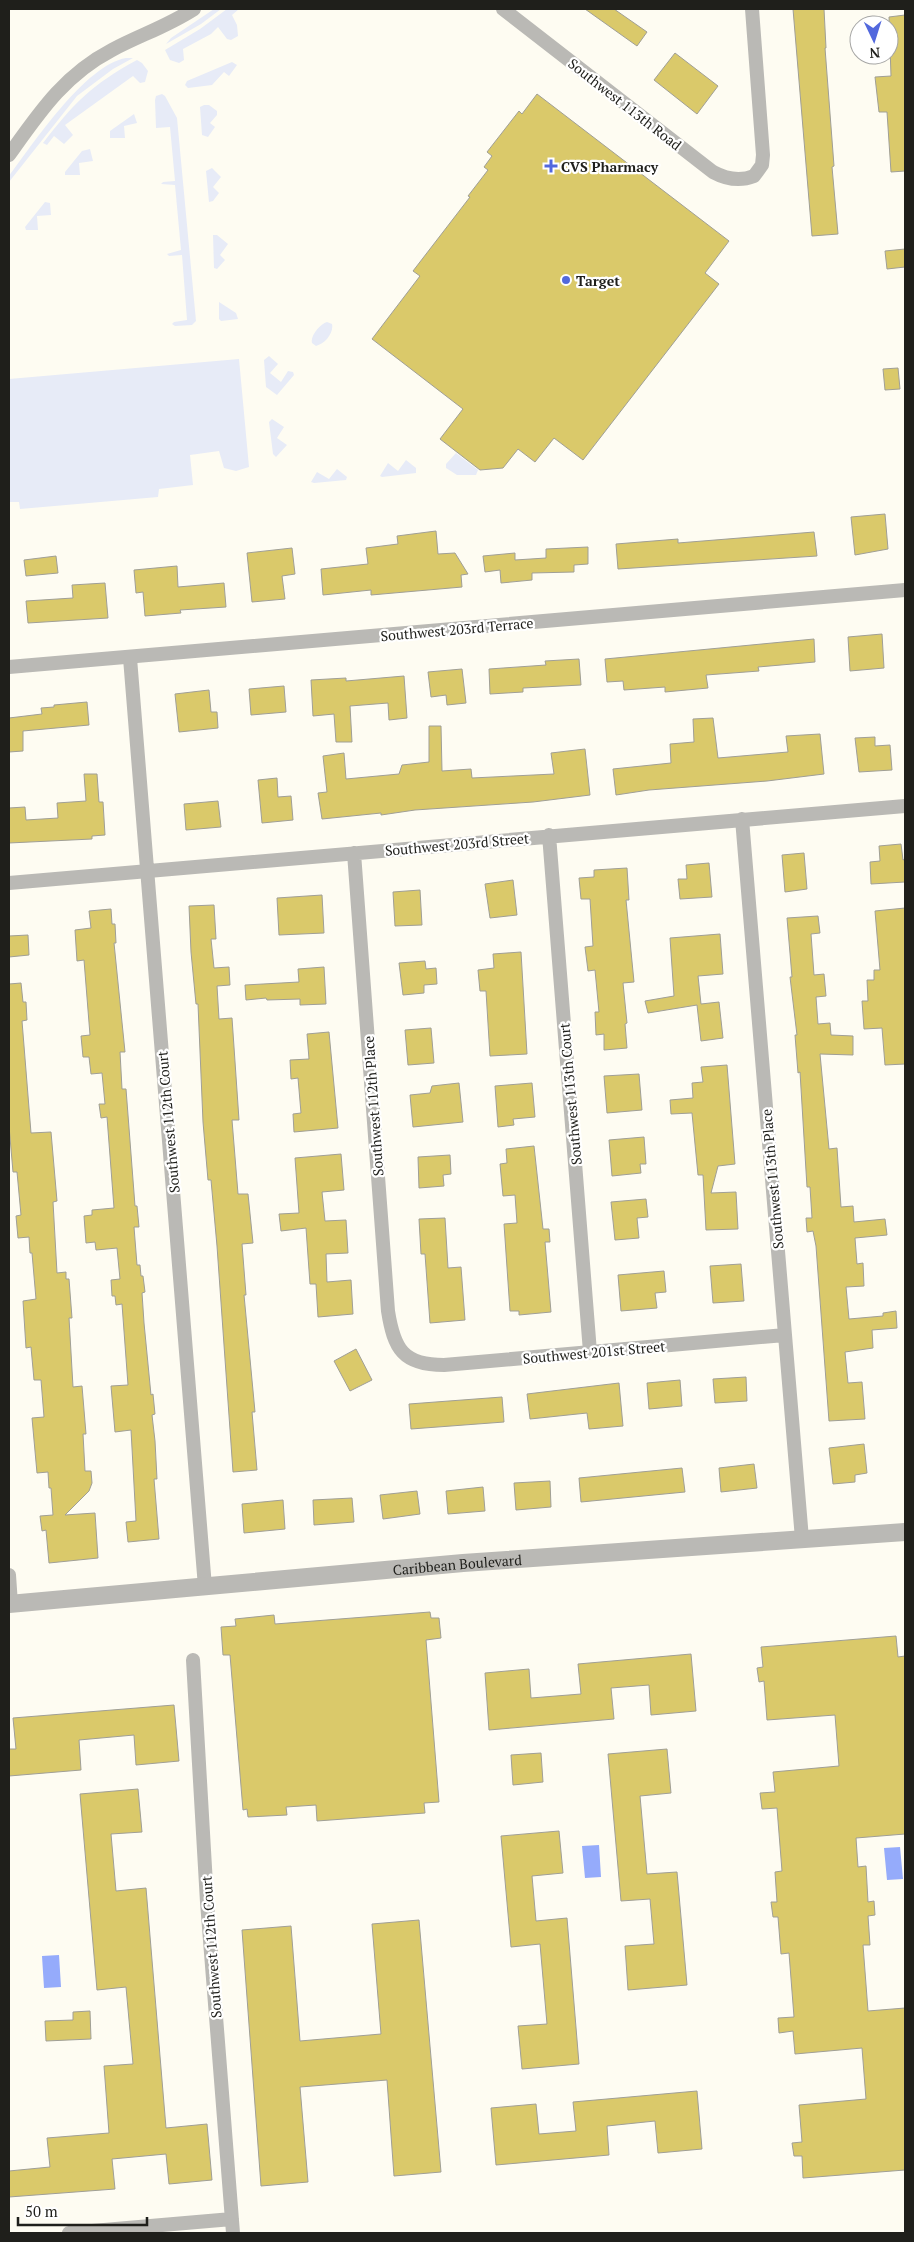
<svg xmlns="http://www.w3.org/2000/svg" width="914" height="2242" font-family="'PT Serif',serif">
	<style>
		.green { fill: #e7ebf7 }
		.water { fill: #95abfb }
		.building { fill: #dac96a; stroke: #a09f96 }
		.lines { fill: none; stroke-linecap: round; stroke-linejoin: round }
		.minor { stroke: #bab9b5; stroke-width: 14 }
		.tertiary { stroke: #bab9b5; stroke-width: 18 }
		.poi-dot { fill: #5268dd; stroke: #fff; stroke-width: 2 }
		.labels { text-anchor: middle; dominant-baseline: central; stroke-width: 4.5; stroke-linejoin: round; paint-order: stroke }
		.street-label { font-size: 14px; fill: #1f1f1b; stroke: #fff }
		.poi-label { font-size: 14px; font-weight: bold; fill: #1f1f1b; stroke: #fff; text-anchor: start }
	</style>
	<rect width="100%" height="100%" fill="#fefcf2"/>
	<path class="green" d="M214,9h7l-20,15 -35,20 5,-6z
		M227,9h12l-7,6 5,10 1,11 -7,4 -4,-1 -9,-12 -7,7 -28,15 1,11 -5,3 -9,-3 -5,-10 35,-21z
		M126,58h7l-20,11 -36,27 -68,86v-6c24,-32 76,-111 117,-118z
		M137,60l5,3 6,8 -3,11 -5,1 -7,-7 -68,49 8,10 -9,9 -10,-8 -7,9 -4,-2c31,-40 48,-58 94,-83z
		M232,62l5,3 -8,11 -5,-4 -12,13 -24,3 -3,-3 2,-4z
		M162,94l3,2 12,22 19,203 -4,4 -17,1 -3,-2 2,-2 13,-2 -5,-65 -13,1 -2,-2 14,-4 -6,-65 -14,-1 2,-2 12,-1 -5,-54 -14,1 -1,-28 1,-4z
		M204,105h5l8,6v4l-7,8 5,4 -7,10 -6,-2 -2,-28z
		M134,114l3,9 -13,3 1,12h-15v-7z
		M90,149l3,12 -14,2 1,12h-15v-3l17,-21z
		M212,168l9,9 -8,10 6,6 -6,8 -4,1 -3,-31z
		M45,202l5,1 1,12 -14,1 1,14h-12l-1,-3z
		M213,235h4l11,9 -8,11 5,5 -8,9 -3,-1z
		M219,302l17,11 2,6 -17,2 -2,-2z
		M327,322l5,2c2,9 -7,20 -16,22l-4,-3c-2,-7 8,-19 15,-21z
		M269,356l9,8 -8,9 11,9 7,-11 5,1 1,3 -17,20 -11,-8 -2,-27z
		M239,359l10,108 -13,4 -12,-3 -5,-17 -29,4 3,30 -34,4 -1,8 -138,12 -1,-7h-10v-123z
		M272,419l12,8 -7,11 10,7 -11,12 -3,-3 -4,-32z
		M456,453l22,17 -2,5h-19l-11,-7v-4z
		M406,460l10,8v5l-34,4 -2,-1 8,-13 10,8z
		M337,469l10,8 -1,3 -32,3 -3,-1 6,-10 12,7z"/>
	<path class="water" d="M599,1845l2,32 -16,1 -3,-32z
		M900,1847l3,32 -16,1 -3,-32z
		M59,1955l2,32 -17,1 -2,-32z"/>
	<path class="building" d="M585,9h29l33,23 -10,14z
		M793,9h31l2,39h-1l9,118 -2,1 6,67 -26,2z
		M905,15v156l-14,1 -4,-60h-8l-4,-35 16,-1 -2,-59z
		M675,53l43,33 -21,28 -43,-34z
		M537,94l192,147 -24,32 14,11 -136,176 -29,-22 -19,24 -17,-13 -15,19 -23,2 -40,-31 23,-30 -91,-70 48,-63 -7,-5 57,-74 -2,-1 20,-26 -4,-3 8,-11 -5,-4 32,-41 3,3z
		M905,249v18l-18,2 -2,-18z
		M898,368l2,21 -15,1 -2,-21z
		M885,514l3,35 -33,6 -4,-38z
		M436,531l2,23 17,-1 13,21 -7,1 1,12 -91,8v-5l-48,5 -2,-26 47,-5 -2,-16 32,-4 -1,-8z
		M814,532l3,24 -199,13 -2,-25 62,-5v4z
		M588,547v17l-14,1v7l-42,1v7l-31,3 -1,-13 -15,2 -2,-16 32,-3v7l31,-2v-9z
		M292,548l3,26 -13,2 3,23 -33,3 -5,-49z
		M56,556l2,17 -32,3 -2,-16z
		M177,566l1,21 46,-4 2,24 -46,3 1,3 -36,3 -2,-24 -7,1 -2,-23z
		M105,583l3,35 -80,5 -2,-22 47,-3 -1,-13z
		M882,634l2,34 -34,3 -2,-34z
		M814,639l1,23 -57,5 1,4 -53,4 2,13 -43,4v-5l-41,3 -1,-9 -16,1 -2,-23z
		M579,659l2,26 -58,3v4l-33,2 -1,-25 57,-4 -1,-4z
		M462,669l4,34 -19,2 -1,-10 -15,2 -3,-25z
		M404,676l3,42 -18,2 -1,-17 -38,3 2,36h-16l-2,-28 -21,2 -2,-36 35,-2v3z
		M284,686l2,26 -35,3 -2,-26z
		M209,690l2,22h6l1,16 -39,4 -4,-38z
		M87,702l2,23 -66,6v20l-14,1v-34l33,-4 -1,-6 13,-1v-2z
		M713,718l5,40 70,-6 -2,-16 34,-2 4,40 -57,7 -118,9 -33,5 -3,-26 58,-6 -1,-19 24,-2 -1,-23z
		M429,726h12l1,45 29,-2 1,9 82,-4 -3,-21 34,-4 5,46 -57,7 -118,8 -34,5v-2l-59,6 -4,-26 9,-1 -4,-36 21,-3 2,26 53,-5 3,-9 27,-3z
		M875,737v9l15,-1 2,25 -33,2 -4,-34z
		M84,774h13l2,28h4l2,33 -13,1v3l-83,4v-35l16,-1 1,13 32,-2 -1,-15 29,-2z
		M277,778l1,19 13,-1 2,24 -31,3 -4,-43z
		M218,801l3,26 -35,3 -2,-26z
		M901,844l2,16 2,-1v23l-34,2 -1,-22 10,-1 -1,-15z
		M804,853l3,36 -22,3 -3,-37z
		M709,863l3,34 -32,2 -2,-20h9l-1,-14z
		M627,868l2,32h-3l8,82 -11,1 4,40 -2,1 2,24 -23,2v-16l-8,1 -1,-23h4l-4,-42 -7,1 -3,-24 8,-1 -3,-47h-9l-2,-21 15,-1v-7z
		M513,880l4,35 -27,3 -5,-34z
		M420,890l2,35 -27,1 -2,-34z
		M322,895l2,38 -45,2 -2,-37z
		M214,905l2,34h-5l3,29 15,-1 1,18 -13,1 2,33 13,-1 7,102h-7l6,74h10l5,49 -11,1 4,51h-2l11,117h-3l5,58 -24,2 -16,-226 -6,-66h-3l-5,-58 -5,-118h-2l-5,-52 -2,-46z
		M905,908v156l-20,1 -3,-37 -18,1 -2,-28h6l-1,-21h7v-10h6l-5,-59z
		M111,909l1,15h3l1,19h-2l11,109h-5l2,37h4l9,117h2l2,21h-5l3,38h3l1,11h2l2,16 -3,1 2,30 7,72 2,-1 2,20 -3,1 3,26 2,38h-3l5,60 -31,3 -2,-20 10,-1 -5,-91 -16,2 -4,-46 17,-1 -6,-81 -6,1 -1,-9h-3l-1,-16 9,-1 -3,-31 -21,2 -1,-8 -9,1 -2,-27 8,-1v-5l22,-2 -7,-91 -6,1 -2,-14h6l-3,-31 -11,1 -2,-17h-6l-2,-21 9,-1 -6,-75 -7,1 -2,-31 16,-2 -2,-17z
		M818,916l2,17 -9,1 3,41 10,-1 2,22 -10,1 2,27 12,-1 1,12 22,1v19l-33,-1 9,95 8,-1 4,59 12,-1 1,16 31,-3 2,16 -32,3 2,26 6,-1 1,23 -18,1 3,32 34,-3v-3l13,-2 1,17 -25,2 1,18 -28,4 3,31 14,-1 3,37 -36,2 -13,-175 -3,-15 -6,1 -1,-14h6l-2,-31h-3l-7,-115 -2,1 -3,-38h2l-7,-58h2l-5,-59z
		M720,934l3,40 -25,2 3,28 18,-2 4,36 -22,3 -4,-36 -49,8 -3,-12 29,-5 -4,-58z
		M28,935l1,20 -20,2v-21z
		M521,952l6,102 -37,2 -4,-65h-6l-2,-21 16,-2 -1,-14z
		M425,961l1,8 10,-1 1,16 -13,1v8l-21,2 -4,-32z
		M324,967l2,37 -26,1v-6l-33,1 -1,-2 -20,2 -1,-15 54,-3 -1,-13z
		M21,983l2,19h3l1,18 -5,1 9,112 20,-1 6,69 -4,1 4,71 9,-1v7h3l3,39h-3l4,69 9,-1 4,48h-3l2,37h6l1,12 -3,8 -24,24 30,-2 3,45 -49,5 -3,-33 -4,1 -2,-15 13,-1 -2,-27h-2l-1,-16 -11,1 -5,-55 12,-1 -3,-37h-7l-3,-33 -5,1 -3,-47 13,-2 -4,-46h-2l-1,-16 -11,1 -2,-22 5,-1 -4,-43h-4l-4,-46v-142z
		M431,1028l3,35 -26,2 -3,-35z
		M329,1032l9,96 -44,4 -1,-18 8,-1 -3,-35 -7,1 -1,-19 19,-1 -2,-25z
		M727,1065l8,99 -17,2 -7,27 25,-1 2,37 -32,1 -3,-55h-5l-6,-62 -21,1 -1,-14 23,-2 -1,-15 11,-1 -2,-15z
		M639,1074l3,36 -35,3 -3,-37z
		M459,1083l4,39 -50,5 -3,-32 20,-2 2,-7z
		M532,1083l3,34 -22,2 1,6 -16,2 -3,-41z
		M644,1137l2,27h-6l1,9 -29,3 -3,-36z
		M534,1146l9,83h6l1,13h-5l6,70 -32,3v-4h-9l-6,-87 13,-1 -2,-28 -12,1 -3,-32 7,-1 -1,-14z
		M341,1154l3,36 -22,2 3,29 21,-1 2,33 -22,1 1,28 24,-2 2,34 -35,3 -2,-33h-6l-4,-56 -25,3 -2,-17 20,-1 -4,-55z
		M450,1155l1,19 -8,1 1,11 -25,2 -1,-31z
		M646,1199l2,18 -11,1 2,20 -24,2 -4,-38z
		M445,1218l3,50 13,-1 4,53 -35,3 -5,-69h-4l-2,-35z
		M741,1264l3,37 -31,2 -3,-37z
		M664,1271l2,21 -11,1 2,15 -36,3 -3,-36z
		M356,1349l16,31 -22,11 -16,-30z
		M746,1377l1,24 -32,2 -2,-24z
		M680,1380l2,26 -33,3 -2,-26z
		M619,1383l4,43 -34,3 -2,-16 -57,6 -3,-25z
		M502,1397l2,25 -93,7 -2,-25z
		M864,1444l3,29 -12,2v7l-22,2 -4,-36z
		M754,1464l3,24 -36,4 -2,-24z
		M682,1468l3,24 -104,10 -2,-24z
		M550,1481l1,26 -35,3 -2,-27z
		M483,1487l2,24 -37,3 -2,-23z
		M417,1491l3,23 -37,5 -3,-24z
		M352,1498l2,24 -40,3 -1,-25z
		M283,1500l2,29 -41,4 -2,-29z
		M430,1612l1,6h8l2,20 -15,2 13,162 -15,1 1,10 -108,8 -1,-16 -30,2 1,8 -39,2 -1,-8 -4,1 -13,-155h-7l-2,-28 15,-1 -1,-7 39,-4 1,9z
		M896,1636l2,21 7,-1v178l-49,4 2,29 8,-1 2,36 6,-1 1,14 -7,1 2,29h-7l5,66 37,-3v162l-102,8 -1,-22h-8l-2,-13 10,-1 -3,-37 67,-6 -4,-51 -67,6 -2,-23 -14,2 -1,-15 16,-1 -5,-64 -8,1 -3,-37h-5l-2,-15h6l-2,-30 7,-1 -5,-63 -15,1 -2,-16 15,-1 -2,-20 66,-6 -4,-51 -68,5 -3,-39 -5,1 -2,-14 6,-1 -2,-20z
		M691,1654l5,57 -45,4 -2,-30 -38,3 3,31 -125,11 -4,-57 44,-4 2,29 50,-4 -3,-30z
		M174,1705l5,56 -43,4 -2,-30 -55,5 2,30 -72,6v-27h7l-3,-31z
		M667,1749l4,44 -31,3 7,78 30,-2 10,113 -59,5 -3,-44 29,-2 -4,-45 -29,2 -13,-147z
		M541,1753l2,29 -30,3 -2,-30z
		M138,1789l4,43 -31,2 5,57 30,-3 20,240 41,-4 5,56 -43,4 -3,-30 -54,5 3,30 -106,8v-26l41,-4 -3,-29 62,-5 -5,-67 29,-2 -7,-77 -29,3 -17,-196z
		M559,1831l4,42 -31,3 4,45 31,-3 12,146 -57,5 -4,-43 29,-2 -7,-80 -29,3 -10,-111z
		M419,1920l22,252 -47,4 -7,-96 -87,7 8,95 -47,4 -19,-256 49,-4 9,115 81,-7 -9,-110z
		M90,2011l1,28 -45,2 -1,-20 28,-1v-8z
		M697,2091l5,58 -44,4 -3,-32 -48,5 2,29 -113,10 -5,-57 45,-4 3,30 37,-3 -3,-29z"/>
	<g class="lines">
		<path class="minor" d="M503,9l210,163c13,7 26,10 41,4l8,-11 1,-10 -11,-146
			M9,155c30,-42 55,-80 103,-105 28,-15 54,-23 82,-41
			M130,658l75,929
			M9,667l896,-77
			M742,819l60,720
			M549,835l41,517
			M354,853l34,458c6,38 15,54 56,54l341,-30
			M9,883l896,-77
			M9,1575l2,29
			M193,1660l14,242 26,331
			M69,2233l163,-14"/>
		<path class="tertiary" id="s1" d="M9,1604l454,-41 442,-31"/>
	</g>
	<g class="poi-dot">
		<path d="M548.5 158.5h5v5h5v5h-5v5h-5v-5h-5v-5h5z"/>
		<circle cx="566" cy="280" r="5"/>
	</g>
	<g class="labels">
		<g class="street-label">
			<text transform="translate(625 104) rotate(38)">Southwest 113th Road</text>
			<text transform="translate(457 629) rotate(-5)">Southwest 203rd Terrace</text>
			<text transform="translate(457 844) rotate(-5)">Southwest 203rd Street</text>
			<text transform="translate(570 1094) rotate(-95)">Southwest 113th Court</text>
			<text transform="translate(373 1106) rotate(-94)">Southwest 112th Place</text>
			<text transform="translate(168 1122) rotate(-95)">Southwest 112th Court</text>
			<text transform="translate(772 1179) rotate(-95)">Southwest 113th Place</text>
			<text transform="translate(594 1352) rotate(-5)">Southwest 201st Street</text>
			<text stroke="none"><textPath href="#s1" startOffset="450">Caribbean Boulevard</textPath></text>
			<text transform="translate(211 1947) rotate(-94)">Southwest 112th Court</text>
		</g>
		<g class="poi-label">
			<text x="561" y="166">CVS Pharmacy</text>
			<text x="576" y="280">Target</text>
		</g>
	</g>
	<rect width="914" height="2242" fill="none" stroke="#1f1f1b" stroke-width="20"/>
	<g transform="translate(874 40) rotate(176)"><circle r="24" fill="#ffffff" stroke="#a5a5a4"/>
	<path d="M0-4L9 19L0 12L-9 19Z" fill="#5268dd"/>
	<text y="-8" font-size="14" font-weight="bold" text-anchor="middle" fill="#1f1f1b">N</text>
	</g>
	<path d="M18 2217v8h129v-8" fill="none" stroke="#1f1f1b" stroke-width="2.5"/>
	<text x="25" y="2217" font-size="15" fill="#1f1f1b" stroke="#ffffff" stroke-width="4" paint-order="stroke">50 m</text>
</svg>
